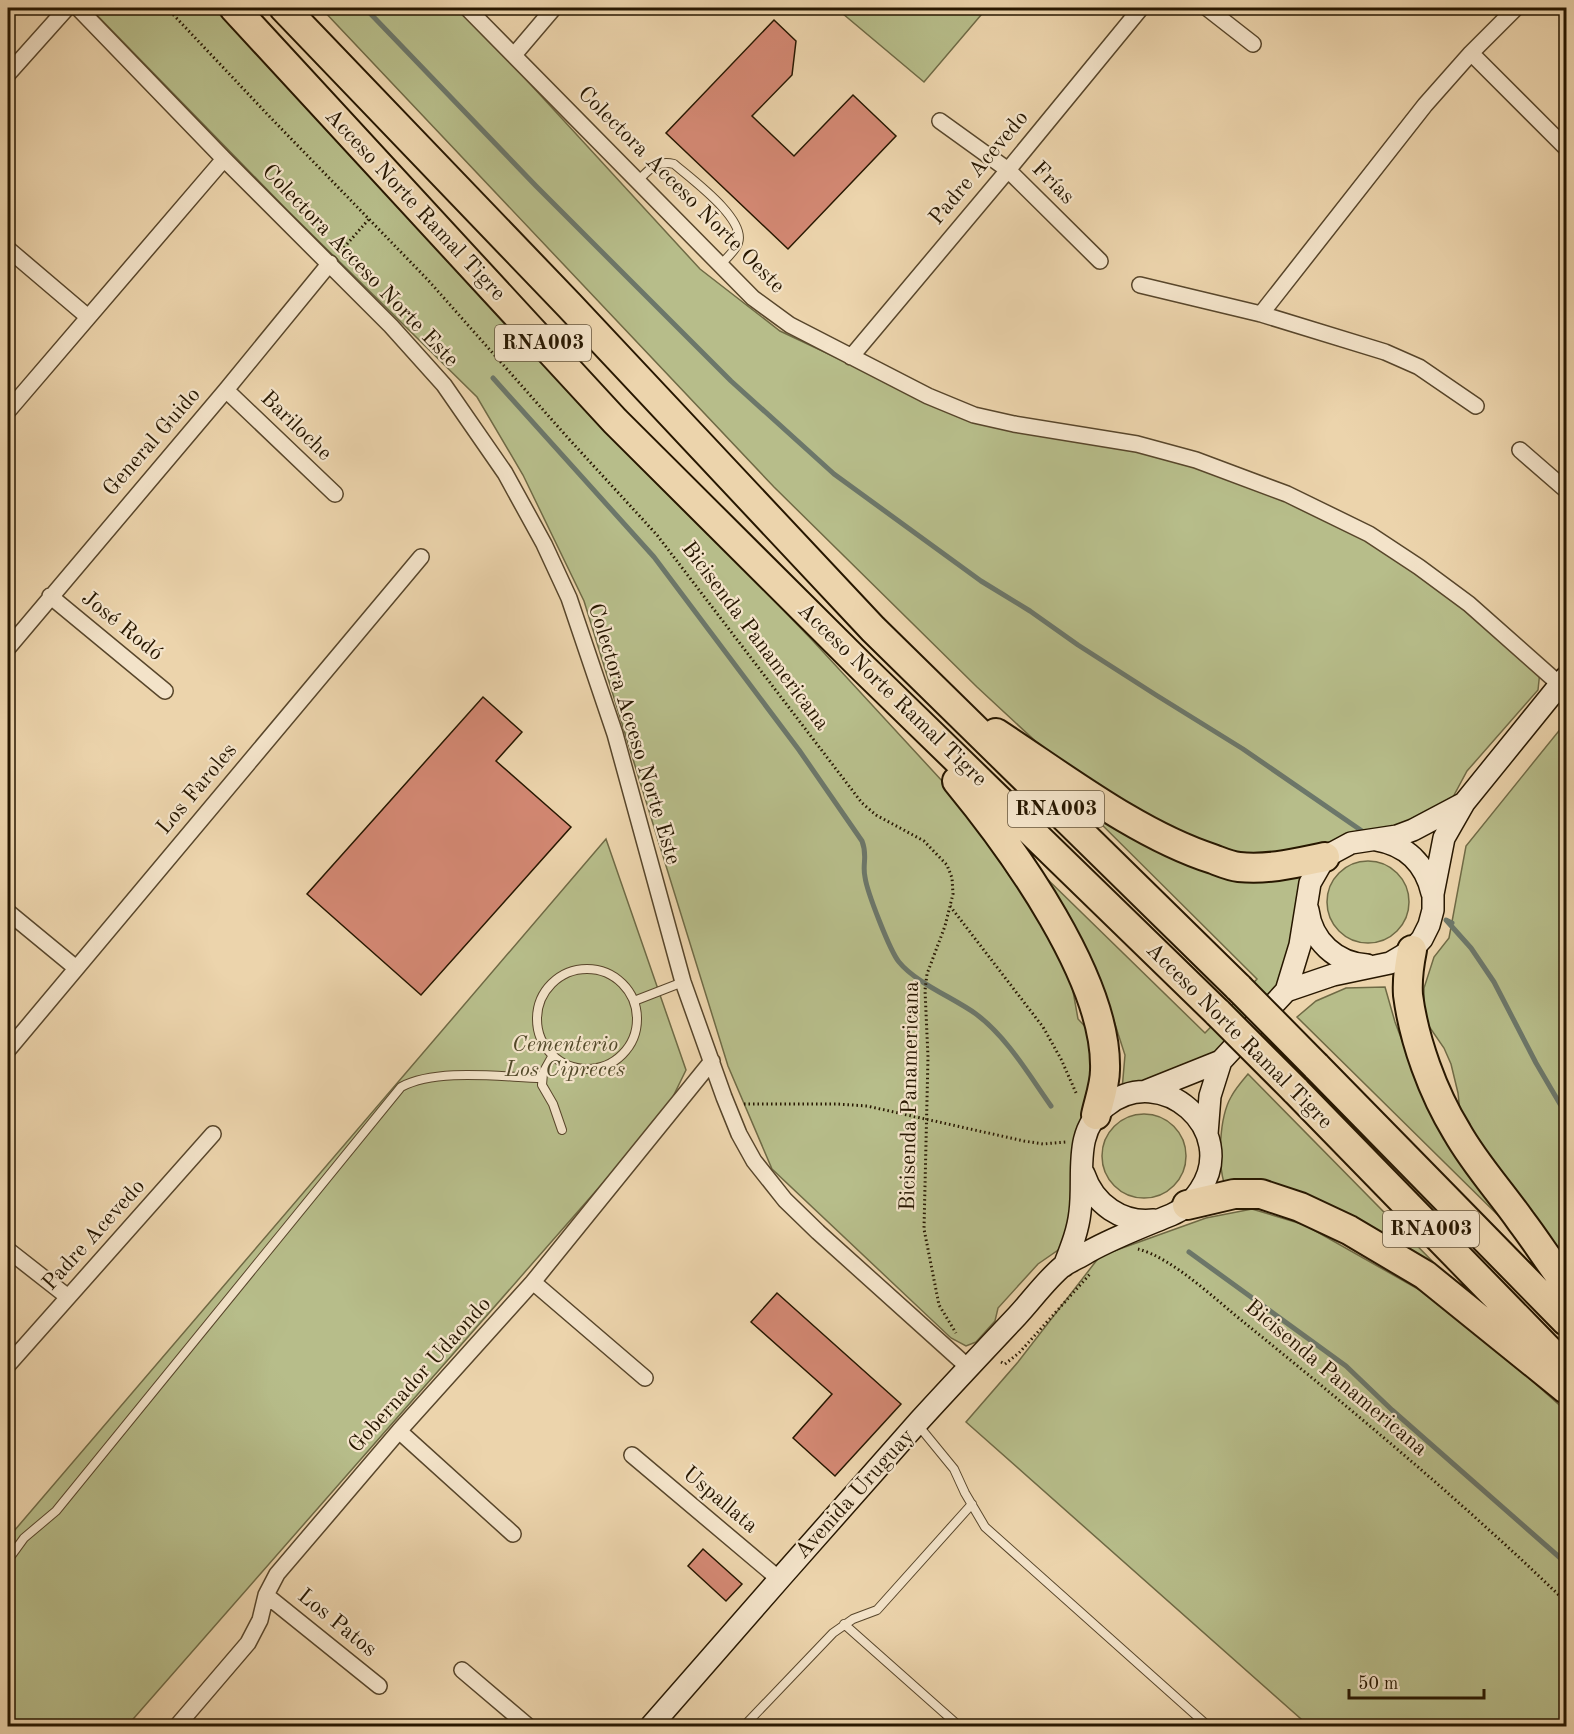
<svg xmlns="http://www.w3.org/2000/svg" width="1574" height="1734" font-family="'Old Standard TT',serif">
	<style>
		.green { fill: #b7bd8a; stroke: #6f6a45; stroke-width: 1.5 }
		.lines { fill: none; stroke-linecap: round; stroke-linejoin: round }
		.stream { stroke: #6c776a; stroke-width: 5 }
		.building { fill: #d38873; stroke: #271700; stroke-width: 1.5 }
		.lane-casing { stroke: #58462b; stroke-width: 10 }
		.street-casing { stroke: #58462b; stroke-width: 18 }
		.secondary-casing { stroke: #271700; stroke-width: 24 }
		.highway-casing { stroke: #271700; stroke-width: 32 }
		.path { stroke: #271700; stroke-width: 3; stroke-dasharray: 1.5 3; stroke-linecap: butt }
		.lane { stroke: #f3e3c9; stroke-width: 8 }
		.street { stroke: #f3e3c9; stroke-width: 15 }
		.secondary { stroke: #f3e3c9; stroke-width: 21 }
		.highway { stroke: #ecd4ac; stroke-width: 28 }
		.highway-bridge-casing { stroke: #271700; stroke-width: 32; stroke-linecap: butt }
		.highway-bridge { stroke: #ecd4ac; stroke-width: 28 }
		.labels { text-anchor: middle; dominant-baseline: central; stroke-width: 4.5; stroke-linejoin: round; paint-order: stroke }
		.shield { fill: #f3e3c9; stroke: #64543c; stroke-width: 1.5 }
		.shield-label { font-size: 21px; font-weight: bold; fill: #271700 }
		.street-label { font-size: 22px; fill: #271700; stroke: #f3e3c9 }
		.park-label { font-size: 22px; font-style: italic; fill: #524929; stroke: #f3e3c9 }
	</style>
	<rect width="100%" height="100%" fill="#ecd4ac"/>
	<filter id="stains"><feTurbulence type="fractalNoise" baseFrequency=".00333" numOctaves="4"/><feColorMatrix values="0 0 0 0 .2 0 0 0 0 .09 0 0 0 0 .02 0 0 0 .5 -.17"/></filter>
	<radialGradient id="worn" r=".72"><stop offset=".6" stop-color="#630" stop-opacity="0"/><stop offset="1" stop-color="#630" stop-opacity=".3"/></radialGradient>
	<path class="green" d="M90,8h124l353,377 247,257 153,166 99,144 12,67 16,17 6,16 -22,130 -17,66 -23,16 -40,44 -3,13 -19,21 -10,4 -15,-8 -179,-169 -44,-103 -144,-465 -61,-126 -46,-78 -190,-187z
		M321,8h135l54,54 190,207 80,62 193,91 170,28 121,41 103,49 50,30 123,101 -2,19 -71,81 -14,26 -17,15 -115,41 -65,11 -60,-21 -137,-80 -82,-76 -203,-200z
		M836,8h151l-63,74z
		M1566,722v537l-73,-96 -33,-51 -2,-19 -7,-29 -7,-16 -20,-29v-31l10,-31 15,-19 17,-92z
		M1069,792l66,42 173,36 -11,25 -5,40 -16,57 -58,64 -96,34 3,-35 -12,-37 -36,-79 -38,-68 166,162 52,-54z
		M606,839l80,231 -20,41 -539,615h-119v-188z
		M1327 902a41 41 0 1 1 82 0a41 41 0 1 1-82 0Z
		M1385,987l10,35 14,37 104,171 -216,-213 19,-16 30,-13z
		M1248,1074l253,257 -98,-74 -179,-74c-6,-21 -5,-65 7,-86 4,-8 11,-16 17,-23z
		M1102 1156a42 42 0 1 1 84 0a42 42 0 1 1-84 0Z
		M1252,1209l53,16 120,68 65,50 76,68v310l-3,5h-254l-343,-304 52,-60 82,-106 106,-38z"/>
	<g class="lines">
		<path class="stream" d="M365,8l171,178 195,195 103,93 147,107 49,30 48,34 78,50 87,54 119,82
			M493,378l161,179 145,193 63,91c6,15 0,23 3,36 2,15 25,74 34,85 17,21 55,36 77,52 31,23 53,61 75,92
			M1452,923l-6,-3 25,28 23,34 42,81 24,41 6,7
			M1189,1252l157,114 46,44 174,153"/>
	</g>
	<path class="building" d="M774,20l22,21 -4,34 -40,41 42,40 59,-61 43,41 -108,113 -122,-116z
		M483,697l39,35 -26,29 75,66 -150,168 -114,-101z
		M777,1293l124,111 -66,72 -42,-38 39,-44 -81,-72z
		M703,1549l39,35 -16,17 -38,-35z"/>
	<g class="lines">
		<defs>
			<path id="lane" d="M638,181c11,-12 19,-21 36,-17 16,14 73,55 64,79 -3,8 -12,16 -18,22
				M537 1019a50 50 0 1 1 100 0a50 50 0 1 1-100 0Z
				M634,1001l49,-19
				M553,1055l-10,18 -1,12 11,19 9,26
				M918,1425l36,44 11,24 20,34 223,199
				M8,1560l16,-22 32,-27 345,-424c36,-19 99,-10 141,-9
				M844,1624l115,102
				M744,1726l89,-93 20,-14 24,-9 95,-106"/>
			<path id="street" d="M78,8l146,151 167,167 53,59 61,88 39,71 25,54 46,136 68,248 41,115 15,37 15,27 31,39 33,32 150,135
				M467,8l286,290 37,27 138,71 46,19 40,9 123,20 59,16 91,34 82,40 50,33 50,37 97,86
				M1207,8l46,36
				M1471,53l95,95
				M514,55l40,-47
				M8,74l59,-66
				M940,121l68,49 92,91
				M8,249l80,68
				M1140,285l121,29 124,38 34,15 57,39
				M1261,314l164,-209 46,-52 45,-45
				M851,357l157,-187 133,-162
				M226,390l109,104
				M8,411l216,-252
				M1520,450l46,40
				M50,596l115,95
				M8,648l218,-258 104,-127
				M8,912l68,56
				M8,1050l413,-493
				M8,1250l60,47
				M533,1282l112,96
				M8,1365l205,-231
				M399,1431l114,103
				M632,1455l147,124
				M266,1595l113,91
				M462,1670l66,56
				M177,1726l71,-83 12,-23 6,-25 11,-21 122,-143 134,-149 179,-221"/>
			<path id="secondary" d="M1376,840c30,5 49,23 56,53
				M1308,910c4,31 28,53 59,55
				M1286,991l47,-16 57,-12 22,-13 10,-11 7,-14 4,-15v-16l11,-56 20,-35 102,-126
				M1146,1091l75,-30 65,-70 14,-46 10,-62 15,-26 26,-14 46,-7 16,-6 51,-27
				M1207,1134l3,-38 11,-35
				M1084,1174c10,30 38,50 70,46
				M651,1726c89,-102 179,-205 269,-306 32,-35 64,-69 97,-104 15,-16 29,-36 46,-50 8,-5 17,-9 25,-14 27,-15 54,-25 83,-37 12,-5 22,-14 29,-25 40,-60 -39,-129 -94,-84 -34,26 -21,69 -26,106 -2,19 -9,36 -16,54"/>
			<path id="highway" d="M234,8l381,413 249,248 354,344
				M284,8l285,297 304,324 366,359
				M996,733c66,43 142,102 217,126 8,3 17,7 26,8 30,3 57,-4 86,-10
				M957,781c56,68 151,199 148,289 0,15 -6,31 -9,45
				M1412,950c-3,15 -5,30 -4,45 6,46 25,98 49,137 18,32 43,59 64,89 16,21 29,42 45,63
				M1316,1066l250,255
				M1295,1090l271,278
				M1187,1205l47,-11h27l39,13 49,23 76,45 141,114"/>
		</defs>
		<use href="#lane" class="lane-casing"/>
		<use href="#street" class="street-casing"/>
		<use href="#secondary" class="secondary-casing"/>
		<use href="#highway" class="highway-casing"/>
		<path class="path" d="M167,8l102,108 159,164 140,158 89,97 205,268 14,12 48,26 23,24 5,13 1,16 -8,32 -18,48 -2,16 3,67 -4,172 15,76 17,28
			M341,251l28,-32
			M950,906l93,121 18,32 16,36
			M744,1104h93l30,2 157,35 19,3 23,-2
			M1138,1249c35,9 79,52 108,75 110,89 219,180 320,278
			M1001,1362l4,2 14,-11 71,-79"/>
		<use href="#lane" class="lane"/>
		<use href="#street" class="street"/>
		<use href="#secondary" class="secondary"/>
		<use href="#highway" class="highway"/>
		<defs>
			<path id="highway-bridge" d="M1239,988l77,78
				M1218,1013l77,77"/>
		</defs>
		<use href="#highway-bridge" class="highway-bridge-casing"/>
		<use href="#highway-bridge" class="highway-bridge"/>
	</g>
	<g class="labels">
		<g class="shield">
			<rect x="495" y="325" width="96" height="36" rx="4.5"/>
			<rect x="1008" y="791" width="96" height="36" rx="4.5"/>
			<rect x="1383" y="1211" width="96" height="36" rx="4.5"/>
		</g>
		<g class="shield-label">
			<text x="543" y="343">RNA003</text>
			<text x="1056" y="809">RNA003</text>
			<text x="1431" y="1229">RNA003</text>
		</g>
		<g class="street-label">
			<text transform="translate(979 168) rotate(-50)">Padre Acevedo</text>
			<text transform="translate(1053 183) rotate(45)">Frías</text>
			<text transform="translate(681 190) rotate(45)">Colectora Acceso Norte Oeste</text>
			<text transform="translate(415 205) rotate(47)">Acceso Norte Ramal Tigre</text>
			<text transform="translate(360 266) rotate(46)">Colectora Acceso Norte Este</text>
			<text transform="translate(296 426) rotate(44)">Bariloche</text>
			<text transform="translate(152 442) rotate(-49)">General Guido</text>
			<text transform="translate(122 626) rotate(39)">José Rodó</text>
			<text transform="translate(755 636) rotate(53)">Bicisenda Panamericana</text>
			<text transform="translate(892 695) rotate(44)">Acceso Norte Ramal Tigre</text>
			<text transform="translate(634 734) rotate(73)">Colectora Acceso Norte Este</text>
			<text transform="translate(197 789) rotate(-50)">Los Faroles</text>
			<text transform="translate(1239 1036) rotate(45)">Acceso Norte Ramal Tigre</text>
			<text transform="translate(910 1096) rotate(-89)">Bicisenda Panamericana</text>
			<text transform="translate(94 1235) rotate(-48)">Padre Acevedo</text>
			<text transform="translate(420 1375) rotate(-48)">Gobernador Udaondo</text>
			<text transform="translate(1336 1378) rotate(40)">Bicisenda Panamericana</text>
			<text transform="translate(855 1494) rotate(-48)">Avenida Uruguay</text>
			<text transform="translate(720 1500) rotate(40)">Uspallata</text>
			<text transform="translate(337 1623) rotate(39)">Los Patos</text>
		</g>
		<g class="park-label">
			<text x="565" y="1045">Cementerio<tspan x="565" dy="25">Los Cipreces</tspan></text>
		</g>
	</g>
	<rect width="1574" height="1734" fill="none" stroke="#ecd4ac" stroke-width="30"/>
	<rect x="9" y="9" width="1556" height="1716" fill="none" stroke="#271700" stroke-width="3"/>
	<rect x="15" y="15" width="1544" height="1704" fill="none" stroke="#271700" stroke-width="1.5"/>
	<path d="M1349 1689v9h135v-9" fill="none" stroke="#271700" stroke-width="3"/>
	<text x="1358" y="1689" font-size="18" fill="#271700" stroke="#f3e3c9" stroke-width="4.5" paint-order="stroke">50 m</text>
	<rect width="100%" height="100%" filter="url(#stains)"/>
	<rect width="100%" height="100%" fill="url(#worn)"/>
</svg>
